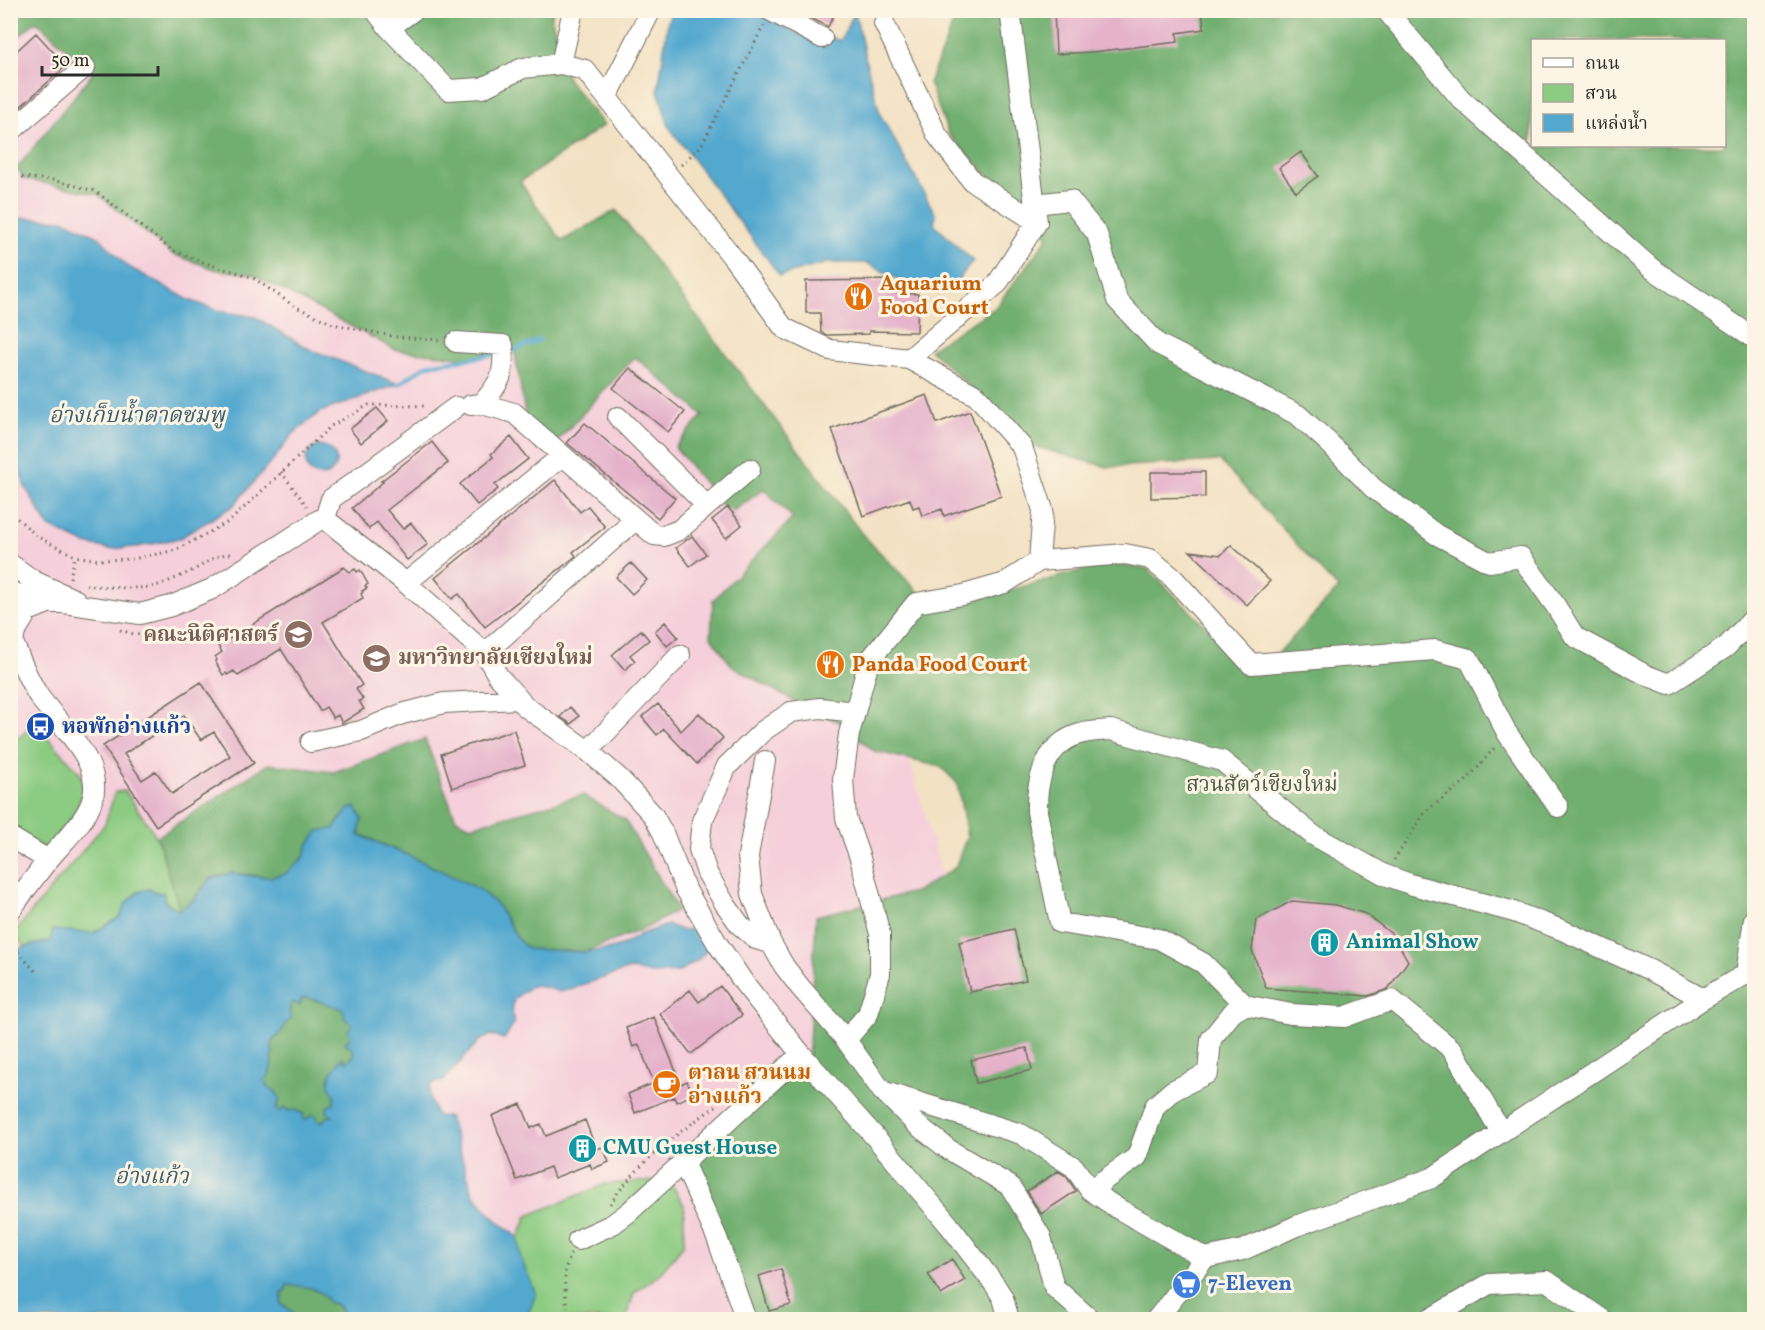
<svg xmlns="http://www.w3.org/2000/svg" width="1765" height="1330" font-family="Vollkorn,'Noto Serif Thai',serif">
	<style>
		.built { fill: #f5cfdb }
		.green { fill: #8ccb82; stroke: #5c7b56; stroke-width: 1.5 }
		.forest { fill: #71af70; stroke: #4e6d4e; stroke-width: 1.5; fill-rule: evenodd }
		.water { fill: #52a8cf; stroke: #3e6a7d; stroke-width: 1.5; fill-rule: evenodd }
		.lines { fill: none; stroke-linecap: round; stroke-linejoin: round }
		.stream { stroke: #52a8cf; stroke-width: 4.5 }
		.building { fill: #e5b2ca; fill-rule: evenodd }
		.minor-casing { stroke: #716b60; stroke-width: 22 }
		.path { stroke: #716b60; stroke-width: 3; stroke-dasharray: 1.5 4.5; stroke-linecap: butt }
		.minor { stroke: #fff; stroke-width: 20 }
		.labels { text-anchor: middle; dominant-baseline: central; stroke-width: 6; stroke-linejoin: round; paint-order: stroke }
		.food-label { font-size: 21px; font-weight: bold; fill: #c56008; stroke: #fcf5e5; text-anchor: start }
		.education-label { font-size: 21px; font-weight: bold; fill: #785e54; stroke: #fcf5e5; text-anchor: end }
		.transit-label { font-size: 21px; font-weight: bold; fill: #164399; stroke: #fcf5e5; text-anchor: start }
		.park-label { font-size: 21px; fill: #485b45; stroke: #fcf5e5 }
		.culture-label { font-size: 21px; font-weight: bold; fill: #0d838f; stroke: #fcf5e5; text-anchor: start }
		.shop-label { font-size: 21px; font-weight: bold; fill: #366cbe; stroke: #fcf5e5; text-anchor: start }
		.water-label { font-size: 22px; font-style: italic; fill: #3b5d6d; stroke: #fcf5e5 }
	</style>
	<rect width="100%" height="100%" fill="#fcf5e5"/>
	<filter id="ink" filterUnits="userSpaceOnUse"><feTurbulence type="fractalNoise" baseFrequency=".0167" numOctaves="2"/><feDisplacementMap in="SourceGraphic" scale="12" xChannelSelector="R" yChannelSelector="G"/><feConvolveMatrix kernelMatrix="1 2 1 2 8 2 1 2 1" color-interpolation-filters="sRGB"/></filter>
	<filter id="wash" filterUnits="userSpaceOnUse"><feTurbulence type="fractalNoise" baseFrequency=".008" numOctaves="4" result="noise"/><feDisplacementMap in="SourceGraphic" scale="24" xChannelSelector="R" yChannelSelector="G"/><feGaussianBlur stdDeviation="1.35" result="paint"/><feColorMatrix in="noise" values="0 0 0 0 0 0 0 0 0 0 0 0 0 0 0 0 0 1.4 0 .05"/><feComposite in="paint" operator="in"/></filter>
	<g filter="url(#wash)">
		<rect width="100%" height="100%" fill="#f3e1c3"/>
		<path class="built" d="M10,11h222l353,251 258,261 224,796h-1056z"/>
		<path class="green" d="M36,724l45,50 2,19 -9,22 -29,33 -34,-18v-87z
			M125,791l32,46 23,73 -15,-8 -6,-9 -10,-4 -11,3 -13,13 -4,12 -28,16 -40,-3 -3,11 -25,6 -12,-13 92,-110 10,-32z
			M669,1180l15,25v39l-25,31 -25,18 -8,26h-100l10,-25 -15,-35 -3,-21 9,-22 79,-32z"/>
		<path class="forest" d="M11,11h543l-3,5 17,64 36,45 -84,57 42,59 54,-31 247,325 73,75 170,-46 42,5 108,108 82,-88 -118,-128 -113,6 -75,-21 -102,-97 65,-41 53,-71 -99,-102 -20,-52 29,-72h796v1308h-1001l-68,-169 123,-88 8,-146 102,-25 37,-23 12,-32 -10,-53 -16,-16 -67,-16 -33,-28 -46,-21 -63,-36 -21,-29 2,-37 80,-82 -29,-29 -35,25 -54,-67 28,-32 -68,-58 -85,92 -22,-17 -14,-84 -46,10 -72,-8 -144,-76 -35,-4 -45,-16 -75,-60 -73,-15 -7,-11 76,-95 -57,-52 -25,22zM1532,40h192v106h-192z
			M425,739l31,80 15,7 112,-31 42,25 53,90 -32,18 -61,24 -56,-3 -10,-8 -21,-35 -86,-49 -53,-23 3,-15 -22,-1 -7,11 -25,16 -4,12 -19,17 -14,3 -40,-4 -21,6 -16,20 -14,11 -23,-73 111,-73 66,8z
			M302,998h7l35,11 8,15 -1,13 3,19 -8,6 -3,-5 -5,7 -4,52 -12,7 -5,-3h-12l-20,-12 -6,4 -3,-2c9,-20 -4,-15 -13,-28l7,-10v-5l3,-8 -3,-1 3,-6 -3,-5c3,-10 13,-13 14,-22l3,-3 5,-21 5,2z
			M287,1285h16l17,7 16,12 5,6 1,9h-46l-12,-14 -3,-1 1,-12 3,-1z"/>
		<path class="water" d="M672,11h80l74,36 5,-10 9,4 15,-29 13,57 12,45 56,101 -2,9 39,37 -25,31 -27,-1 -54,-28h-40l-47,13 -111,-149 -11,-37 10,-69z
			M25,218l39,2 35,17 28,29 62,34 31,11 35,6 54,32 90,35 -79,28 -27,22 -20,26 -40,46 -53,32 -43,9 -28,2 -24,-5 -36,-17 -25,-42 -12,-45 -1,-221z
			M306 461a15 15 0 1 1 30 0a15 15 0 1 1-30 0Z
			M356,807l6,12 -3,16 53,22 67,32 19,17 21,35 10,8 56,3 26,-3 12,-4 18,-11 27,-9 16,6 16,-7 12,20 -14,16 -19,12 -28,2 -21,-5 -69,23 -17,-5 -13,-1 -17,13 -2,14 2,11 -10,15 -13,-4 -12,6 -36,40 -11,2c-6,12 0,22 5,33l12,1 24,76 16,20 29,25 3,21 15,35 -10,25h-184l-1,-9 -5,-6 -7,-1c-10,-18 -25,-16 -42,-18l-2,6 -3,2 -1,11c6,2 8,7 13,9l-2,3 4,3 -285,1 -1,-366 7,-5 33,-8 3,-11 40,3 27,-16 5,-12 13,-13 11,-3 10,4 4,-1 2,10 15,8 15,-11 15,-20 21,-6 20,3 20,1 14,-3 19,-17 4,-12 10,-14 15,-2 16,-20zM302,998h7l34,11 2,10 7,5 -4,7 3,6 -6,6 8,5 1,8 -8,6 -3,-5c-7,10 -23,25 -8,37l-1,9 -7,4v5l6,4 -8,2 -3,5 -5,-3v-4l-5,-1 -7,5 -3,-2 2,-4 -10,-4 -6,1 -3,-3 -6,4 -3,-2 4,-12 -5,-7 -8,-4 1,-3 -4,-3 1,-2 4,-3 4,-17 -2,-1 2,-4c-5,-22 9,-14 11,-29l7,-7 -2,-7 3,-9 8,3z"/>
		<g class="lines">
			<path class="stream" d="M509,352l31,-12
				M399,384l28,-19 71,-11"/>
		</g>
		<g id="blocks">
			<path class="building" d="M796,10h40l-8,17z
				M1054,10h148l2,19 -27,4 1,9 -86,10 -36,2z
				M36,33l30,33 -56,50v-59z
				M1301,152l17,24 -22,16 -17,-24z
				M891,280v13l27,1 -1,38 -48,-1v3l-43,1 -5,-3 -1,-19h-14v-32z
				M630,368l55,44 -17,20 -55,-44z
				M927,395l10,28 33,-12 31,85 -57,20 -2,-7 -20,7 -3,-10 -6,2 -3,-9 -47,17 -31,-87z
				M377,408l11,13 -27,22 -11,-14z
				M585,423l90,75 -17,20 -91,-75z
				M511,437l17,22 -33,26 3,4 -21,16 -17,-21 33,-27 -2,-3z
				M432,442l16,21 -61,47 16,19 8,-6 17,21 -21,16 -30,-38 -8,7 -17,-21 31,-26 -2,-1z
				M1151,472h54v25l-54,1z
				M555,480l25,32 8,-6 17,21 -32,25 3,4 -91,71 -26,-33 -7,5 -17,-21z
				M728,507l14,18 -16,13 -14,-18z
				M692,536l14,18 -16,12 -14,-18z
				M1231,545l39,36 -23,24 -57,-54 31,4z
				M631,563l16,17 -15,14 -16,-17z
				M344,567l6,5 5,-3 2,3 3,-2 8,14 -3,2 2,2 -5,3 1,1 -2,2 2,4 -40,24 39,63 -6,4 7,10 -4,2 5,8 -22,14 -4,-8 -5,3 -7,-11 -6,4 -39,-62 -43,27 -4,-5 -7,4 -1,-2 -3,2 -8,-14 2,-1 -2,-3 7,-5 -4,-6z
				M665,622l13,15 -11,9 -12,-15z
				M641,630l8,10 -19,15 5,6 -10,9 -13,-15z
				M201,682l53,81 -98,63 -53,-80zM184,715l17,25 13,-8 16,24 -58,38 -16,-23 -14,9 -18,-26z
				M658,704l23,27 18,-18 24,25 -26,26 -33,-35 -7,6 -15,-18z
				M570,707l9,9 -8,8 -11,-7z
				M514,730l11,35 -73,23 -11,-34z
				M1292,901l44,4 30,9 27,21 15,26 -20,28 -20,7 -102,-8 -14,-38 4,-30z
				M1014,929l12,51 -56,12 -11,-50z
				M720,986l22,29 -51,39 -31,-40 30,-24 9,12z
				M654,1017l27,67 6,-3 6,14 -17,7 -2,-5 -39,16 -7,-19 26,-11 -15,-38 -6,2 -7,-19z
				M1027,1048l5,22 -56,13 -5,-23z
				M521,1104l10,24 10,-4 5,12 39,-16 11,29 7,-2 6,15 -17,7 -2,-5 -36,14 -4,-11 -33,13 -25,-64z
				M1058,1171l8,5 10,15 -35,23 -14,-23z
				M952,1259l13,21 -24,15 -13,-21z
				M781,1269l10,36 -22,6 -10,-35z"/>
		</g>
	</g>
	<g filter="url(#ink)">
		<use href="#blocks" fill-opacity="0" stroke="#716b60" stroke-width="1.5"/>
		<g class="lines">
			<defs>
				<path id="minor" d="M375,10l14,18
					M414,10l-25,18 59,62 34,-2 41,-20 38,-4 24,6 149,189 50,69 46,22 79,9 68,37 45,51 21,63 -4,51 -34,22 -42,12 -47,8 -47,58 -20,73 -6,45 3,39 14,40 20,76v40l-12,40 -22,26 36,51 139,43 53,33 16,23 27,18 88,50
					M769,10l53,28
					M1386,10l75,89 190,169 103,70
					M884,23l53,112 35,46 65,41
					M561,64l12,-54
					M607,97l44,-87
					M10,132l75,-65
					M1035,204l35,-4 27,34 20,66 41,44 140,71 30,27 45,46 64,47 52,27 32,-5 34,48 20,32 71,38 23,9 57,-37 28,-29
					M456,342l47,3c2,30 -2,36 -21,59l-11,1
					M909,359l88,-75 40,-62 -27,-212
					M482,404l32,9 140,122 10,1 15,-6 71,-61
					M618,417l89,89
					M325,519l81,64 79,70 13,23 28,31 62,44 31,27 34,37 10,18 22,55 32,55 27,40 57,71 75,84 73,87 46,60 8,13 6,22
					M325,519l6,-20 125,-92
					M1039,561l86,-7 25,5 22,18 79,87 184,-14 34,9 38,74 51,74
					M10,564l24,17 42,19
					M406,583l156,-127
					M11,592l37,11h16l76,11 31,-8 41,-17 107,-69 6,-1
					M10,635c9,21 17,44 30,63 22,30 70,69 49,110 -9,19 -27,35 -40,51 -14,17 -26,34 -39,52
					M13,642l2,-10 13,-21 20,-8
					M485,653l150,-133
					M311,742l50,-11 41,-17 42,-11 74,-4
					M588,751l92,-96
					M765,761l-17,95 4,38 19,49 13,23 16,21 46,53
					M10,837l38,23
					M771,943l-15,-4 -16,-14 -15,-21 -18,-31 -8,-24 3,-28 25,-55 36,-35 28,-19 29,-4 35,4
					M1746,974l8,-55
					M886,1094l30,30 32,25 62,37 31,51 13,50 37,33
					M1501,1132l-48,-82 -61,-50 -48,17 -53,-3 -46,-9 -42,-42 -44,-24 -99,-16 -23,-111c-1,-29 7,-64 37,-76 11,-5 25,-5 37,-6l111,31 91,74 72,40 28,10 98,26 51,19 88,40 53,29
					M683,1162l34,76 29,82
					M1090,1190l47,-33 18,-51 17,-15 36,-18 3,-34 22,-27 12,-7
					M578,1240l35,-16 16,-12 172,-158
					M1156,1320l49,-62 38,-8 53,-24 136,-48 271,-179 43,-25 8,-3
					M1428,1320l61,-36 58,-3 56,39"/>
			</defs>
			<use href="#minor" class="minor-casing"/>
			<path class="path" d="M681,165l20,-19 63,-121
				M10,176l42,4 43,11 77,59 39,15 41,12 42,29 39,18 64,13 42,3
				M281,472l26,34
				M10,509l8,10 20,18 37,19 23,4 35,-1 43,-9 54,-29 101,-95 38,-21 58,1
				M70,578l5,-22
				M86,585c18,2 54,5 70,1 14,-5 31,-12 43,-19 12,-7 20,-14 34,-13
				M120,630l17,5 8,-3
				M1394,860l32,-49 39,-29 31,-36
				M10,943l26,29
				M610,1204c28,-42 68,-71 109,-100
				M570,1320c-5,-21 -9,-47 1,-66"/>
			<use href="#minor" class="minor"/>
		</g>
	</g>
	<defs>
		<symbol id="restaurant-disc" viewBox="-11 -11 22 22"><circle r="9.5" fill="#e8710a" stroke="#fcf5e5"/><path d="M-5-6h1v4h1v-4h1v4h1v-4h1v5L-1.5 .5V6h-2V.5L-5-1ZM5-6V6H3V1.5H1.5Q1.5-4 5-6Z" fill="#fff"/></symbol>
		<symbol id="university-disc" viewBox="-11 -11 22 22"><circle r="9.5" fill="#8d6e63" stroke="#fcf5e5"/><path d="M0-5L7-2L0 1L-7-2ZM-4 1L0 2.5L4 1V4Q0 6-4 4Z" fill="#fff"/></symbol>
		<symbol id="bus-disc" viewBox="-11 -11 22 22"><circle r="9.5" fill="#1a4fb4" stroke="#fcf5e5"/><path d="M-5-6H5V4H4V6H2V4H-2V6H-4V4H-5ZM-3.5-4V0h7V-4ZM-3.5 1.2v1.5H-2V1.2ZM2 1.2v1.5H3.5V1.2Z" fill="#fff"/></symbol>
		<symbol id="building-disc" viewBox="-11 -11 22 22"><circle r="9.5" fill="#0f9aa8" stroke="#fcf5e5"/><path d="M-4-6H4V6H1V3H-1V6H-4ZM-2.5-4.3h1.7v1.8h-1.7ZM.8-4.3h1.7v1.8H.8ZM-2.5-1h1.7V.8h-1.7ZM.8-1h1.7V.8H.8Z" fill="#fff"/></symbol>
		<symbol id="cafe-disc" viewBox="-11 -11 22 22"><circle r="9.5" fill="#e8710a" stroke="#fcf5e5"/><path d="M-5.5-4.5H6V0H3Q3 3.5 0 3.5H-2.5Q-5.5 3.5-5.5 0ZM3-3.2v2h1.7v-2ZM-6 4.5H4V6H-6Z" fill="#fff"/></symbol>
		<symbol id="supermarket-disc" viewBox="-11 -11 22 22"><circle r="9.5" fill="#3f7fe0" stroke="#fcf5e5"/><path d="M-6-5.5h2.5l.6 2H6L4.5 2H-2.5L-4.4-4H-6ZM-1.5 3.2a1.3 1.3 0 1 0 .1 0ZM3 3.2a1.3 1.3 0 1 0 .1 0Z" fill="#fff"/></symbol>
	</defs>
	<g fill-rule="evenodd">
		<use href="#restaurant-disc" x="842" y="280" width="33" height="33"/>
		<use href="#university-disc" x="282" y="618" width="33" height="33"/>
		<use href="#university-disc" x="360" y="642" width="33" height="33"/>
		<use href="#restaurant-disc" x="814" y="648" width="33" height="33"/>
		<use href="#bus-disc" x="24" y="710" width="33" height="33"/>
		<use href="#building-disc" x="1308" y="926" width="33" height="33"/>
		<use href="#cafe-disc" x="650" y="1068" width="33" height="33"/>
		<use href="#building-disc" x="566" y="1132" width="33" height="33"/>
		<use href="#supermarket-disc" x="1170" y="1268" width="33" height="33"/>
	</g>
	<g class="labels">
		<g class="food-label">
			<text x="880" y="284">Aquarium<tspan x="880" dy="24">Food Court</tspan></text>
			<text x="852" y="665">Panda Food Court</text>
			<text x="688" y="1073">ตาลน สวนนม<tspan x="688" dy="24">อ่างแก้ว</tspan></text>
		</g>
		<g class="education-label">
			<text x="278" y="635">คณะนิติศาสตร์</text>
			<text x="398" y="658" text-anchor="start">มหาวิทยาลัยเชียงใหม่</text>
		</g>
		<g class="transit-label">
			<text x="62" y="727">หอพักอ่างแก้ว</text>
		</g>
		<g class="park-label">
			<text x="1262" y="785">สวนสัตว์เชียงใหม่</text>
		</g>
		<g class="culture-label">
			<text x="1346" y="942">Animal Show</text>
			<text x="603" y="1148">CMU Guest House</text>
		</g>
		<g class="shop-label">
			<text x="1208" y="1284">7-Eleven</text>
		</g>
		<g class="water-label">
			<text x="137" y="416">อ่างเก็บน้ำตาดชมพู</text>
			<text x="152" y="1177">อ่างแก้ว</text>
		</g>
	</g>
	<rect width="1765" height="1330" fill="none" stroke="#fcf5e5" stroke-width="36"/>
	<rect x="1531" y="39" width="195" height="108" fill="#fcf5e5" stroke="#a8a49b" stroke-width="1.5"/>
	<rect x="1543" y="58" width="30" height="9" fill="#ffffff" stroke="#a8a49b" stroke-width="1.5"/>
	<text x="1585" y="69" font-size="18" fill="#2b2b2b">ถนน</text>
	<rect x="1543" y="84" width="30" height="18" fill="#8ccb82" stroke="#a8a49b" stroke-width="1.5"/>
	<text x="1585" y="99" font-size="18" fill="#2b2b2b">สวน</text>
	<rect x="1543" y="114" width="30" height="18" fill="#52a8cf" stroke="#a8a49b" stroke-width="1.5"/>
	<text x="1585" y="129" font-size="18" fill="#2b2b2b">แหล่งน้ำ</text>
	<path d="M42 66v9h116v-9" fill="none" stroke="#2b2b2b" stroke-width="3"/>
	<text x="51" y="66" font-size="18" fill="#2b2b2b" stroke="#fcf5e5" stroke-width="4.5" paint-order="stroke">50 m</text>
</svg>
